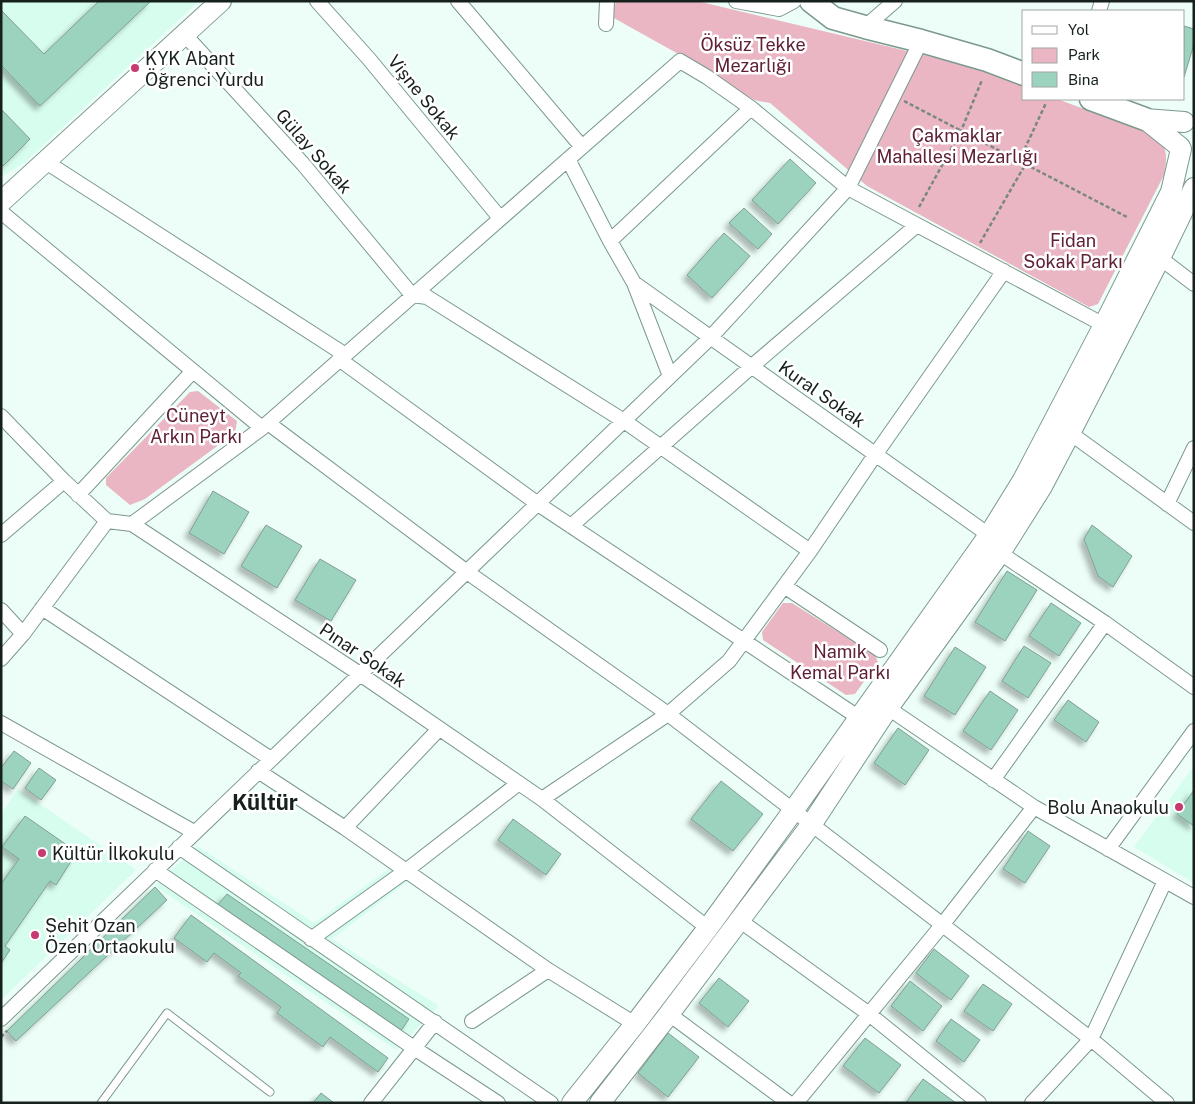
<svg xmlns="http://www.w3.org/2000/svg" width="1195" height="1104" font-family="'Public Sans',sans-serif">
	<style>
		.built { fill: #d6fded }
		.green { fill: #eab6c3 }
		.building { fill: #9bd3be; stroke: #829e93; filter: url(#shadow) }
		.lines { fill: none; stroke-linecap: round; stroke-linejoin: round }
		.lane-casing { stroke: #7d988d; stroke-width: 9 }
		.street-casing { stroke: #7d988d; stroke-width: 16 }
		.secondary-casing { stroke: #7d988d; stroke-width: 22 }
		.primary-casing { stroke: #7d988d; stroke-width: 25 }
		.path { stroke: #798782; stroke-width: 2.5; stroke-dasharray: 4 2.5; stroke-linecap: butt }
		.lane { stroke: #fff; stroke-width: 7 }
		.street { stroke: #fff; stroke-width: 14 }
		.secondary { stroke: #fff; stroke-width: 20 }
		.primary { stroke: #fff; stroke-width: 22 }
		.poi-dot { fill: #c63a70; stroke: #fff; stroke-width: 2 }
		.labels { text-anchor: middle; dominant-baseline: central; stroke-width: 5; stroke-linejoin: round; paint-order: stroke }
		.park-label { font-size: 18px; fill: #602137; stroke: #fff }
		.poi-label { font-size: 18px; fill: #16211d; stroke: #fff; text-anchor: start }
		.street-label { font-size: 18px; fill: #16211d; stroke: #fff }
		.district-label { font-size: 22px; font-weight: bold; fill: #16211d; stroke: #fff }
	</style>
	<defs>
		<filter id="shadow"><feDropShadow dx="-4.5" dy="4.5" stdDeviation="2.5" flood-color="#0004"/></filter>
	</defs>
	<rect width="100%" height="100%" fill="#ecfef7"/>
	<path class="built" d="M1,1h198l-175,162 -23,14z
		M1194,766v117l-60,-36z
		M18,789l118,81 -135,130v-186z
		M197,846l117,77 76,-55 18,13 -76,58 107,67 -43,44 -241,-164z"/>
	<path class="green" d="M616,1h81l273,65 54,20v13h33l101,37c10,13 9,24 6,39l-66,129 -9,3 -222,-121 -97,-83 -16,-3 -63,-39 -79,-44z
		M198,391l39,30 -2,12 -90,66 -15,6 -24,-20v-7l84,-86z
		M783,603h9l83,52 3,7 -23,32 -9,1 -83,-55 -1,-8z"/>
	<path class="building" d="M99,1h52l-111,105 -39,-41v-55l43,44z
		M1184,26l10,3v15l-10,33z
		M1,109l29,30 -27,27 -2,-2z
		M790,159l26,24 -38,41 -26,-24z
		M744,208l28,26 -14,15 -29,-26z
		M724,233l26,23 -38,42 -25,-23z
		M213,491l36,21 -25,42 -35,-21z
		M266,525l36,21 -25,42 -36,-22z
		M1092,525l40,31 -19,31 -15,-11 -14,-37z
		M320,559l36,21 -25,41 -36,-21z
		M1007,571l30,19 -32,51 -30,-19z
		M1051,603l30,20 -22,33 -30,-20z
		M1024,646l27,17 -23,35 -26,-17z
		M955,647l31,20 -31,48 -31,-19z
		M990,691l28,19 -27,40 -28,-19z
		M1068,700l31,22 -13,20 -32,-22z
		M898,728l31,22 -24,35 -31,-22z
		M14,751l17,12 -18,26 -12,-8v-13z
		M39,768l17,12 -15,20 -16,-12z
		M721,781l42,33 -30,37 -42,-32z
		M1194,790v36l-17,-12z
		M25,816l52,36 -21,33 -6,-4 -45,65 5,4 -9,13v-79l18,-25 -17,-12z
		M513,819l48,35 -15,21 -48,-35z
		M1028,831l22,15 -25,37 -22,-14z
		M155,887l12,13 -151,141 -9,-10z
		M227,894l182,125 -11,16 -182,-128z
		M191,915l197,143 -10,14 -48,-35 -7,10 -46,-34 4,-6 -43,-31 3,-3 -27,-20 -7,9 -33,-24z
		M934,949l35,27 -18,24 -35,-27z
		M719,978l30,23 -21,26 -29,-24z
		M910,981l32,25 -19,25 -32,-25z
		M983,984l29,20 -19,27 -29,-20z
		M951,1019l29,21 -16,22 -28,-21z
		M668,1033l31,24 -31,40 -30,-24z
		M865,1038l36,27 -22,28 -36,-27z
		M923,1079l33,24h-50z
		M321,1093l13,10h-21z"/>
	<g class="lines">
		<defs>
			<path id="lane" d="M101,1103l66,-90 103,79"/>
			<path id="street" d="M317,1l52,58 131,159
				M458,1l124,146
				M736,1l43,8 15,-8
				M1099,11l3,-10
				M606,24l1,-23
				M865,27l30,-26
				M185,35l118,129 109,131 15,2 197,124 186,130
				M751,108l97,80 256,137
				M568,159l42,82 24,42 36,93
				M46,162l298,192
				M1,212l261,216
				M1160,258l34,26
				M634,283l355,252
				M339,359l199,145 320,213
				M1,416l63,65 43,40 25,3 228,150 182,125 166,129
				M268,423l199,149 201,142 423,325 76,64
				M1070,433l124,90
				M78,495l114,-123
				M1167,504l27,-56
				M132,524l130,-96 418,-367 27,16 44,31 -141,133
				M571,526l180,-159 166,-142
				M1,535l63,-54
				M1000,553l105,70 89,64
				M784,586l96,64
				M42,608l229,151
				M1,610l22,24
				M1,659l22,-25 84,-113
				M888,708l146,99 160,90
				M1,723l193,109
				M258,771l87,57 203,142 87,54
				M993,780l112,-157
				M542,799l126,-85 61,-53 81,-110 65,-96 129,-184
				M345,828l94,-99
				M179,847l372,256
				M1108,849l86,-118
				M155,870l259,178 84,55
				M739,920l130,94 110,89
				M311,939l96,-69 112,-87
				M669,1014l120,89
				M1,1019l709,-681 138,-150 73,-147
				M472,1021l76,-51
				M371,1103l64,-81
				M796,1103l147,-179 91,-117
				M1032,1103l59,-64 74,-158"/>
			<path id="secondary" d="M1180,147l-35,-28 39,3
				M1,202l220,-201
				M572,1103l63,-79 73,-96 85,-117 196,-276 34,-55 81,-155 67,-133 10,-43
				M600,1103l69,-89 142,-189 77,-117 112,-155 41,-65 29,-55 90,-175 34,-70"/>
			<path id="primary" d="M811,1l22,17 32,9 56,14 66,19 37,14
				M1091,99l54,20"/>
		</defs>
		<use href="#lane" class="lane-casing"/>
		<use href="#street" class="street-casing"/>
		<use href="#secondary" class="secondary-casing"/>
		<use href="#primary" class="primary-casing"/>
		<path class="path" d="M904,101l223,116
			M1019,161l27,-58
			M919,207l42,-76 21,-51
			M980,243l45,-78
			M1,1037l6,-6"/>
		<use href="#lane" class="lane"/>
		<use href="#street" class="street"/>
		<use href="#secondary" class="secondary"/>
		<use href="#primary" class="primary"/>
	</g>
	<g class="poi-dot">
		<circle cx="135" cy="68" r="5"/>
		<circle cx="1179" cy="807" r="5"/>
		<circle cx="42" cy="853" r="5"/>
		<circle cx="35" cy="935" r="5"/>
	</g>
	<g class="labels">
		<g class="park-label">
			<text x="753" y="44">Öksüz Tekke<tspan x="753" dy="21">Mezarlığı</tspan></text>
			<text x="957" y="135">Çakmaklar<tspan x="957" dy="21">Mahallesi Mezarlığı</tspan></text>
			<text x="1073" y="240">Fidan<tspan x="1073" dy="21">Sokak Parkı</tspan></text>
			<text x="196" y="415">Cüneyt<tspan x="196" dy="21">Arkın Parkı</tspan></text>
			<text x="840" y="651">Namık<tspan x="840" dy="21">Kemal Parkı</tspan></text>
		</g>
		<g class="poi-label">
			<text x="145" y="58">KYK Abant<tspan x="145" dy="21">Öğrenci Yurdu</tspan></text>
			<text x="1169" y="807" text-anchor="end">Bolu Anaokulu</text>
			<text x="52" y="853">Kültür İlkokulu</text>
			<text x="45" y="925">Şehit Ozan<tspan x="45" dy="21">Özen Ortaokulu</tspan></text>
		</g>
		<g class="street-label">
			<text transform="translate(424 97) rotate(51)">Vişne Sokak</text>
			<text transform="translate(314 151) rotate(49)">Gülay Sokak</text>
			<text transform="translate(822 394) rotate(35)">Kural Sokak</text>
			<text transform="translate(363 655) rotate(34)">Pınar Sokak</text>
		</g>
		<g class="district-label">
			<text x="265" y="802">Kültür</text>
		</g>
	</g>
	<rect width="1195" height="1104" fill="none" stroke="#16211d" stroke-width="5"/>
	<rect x="1022" y="10" width="162" height="90" fill="#ffffff" stroke="#a2a6a5"/>
	<rect x="1032" y="26" width="25" height="8" fill="#ffffff" stroke="#a2a6a5"/>
	<text x="1068" y="35" font-size="15" fill="#16211d">Yol</text>
	<rect x="1032" y="48" width="25" height="15" fill="#eab6c3" stroke="#a2a6a5"/>
	<text x="1068" y="60" font-size="15" fill="#16211d">Park</text>
	<rect x="1032" y="72" width="25" height="15" fill="#9bd3be" stroke="#a2a6a5"/>
	<text x="1068" y="85" font-size="15" fill="#16211d">Bina</text>
</svg>
